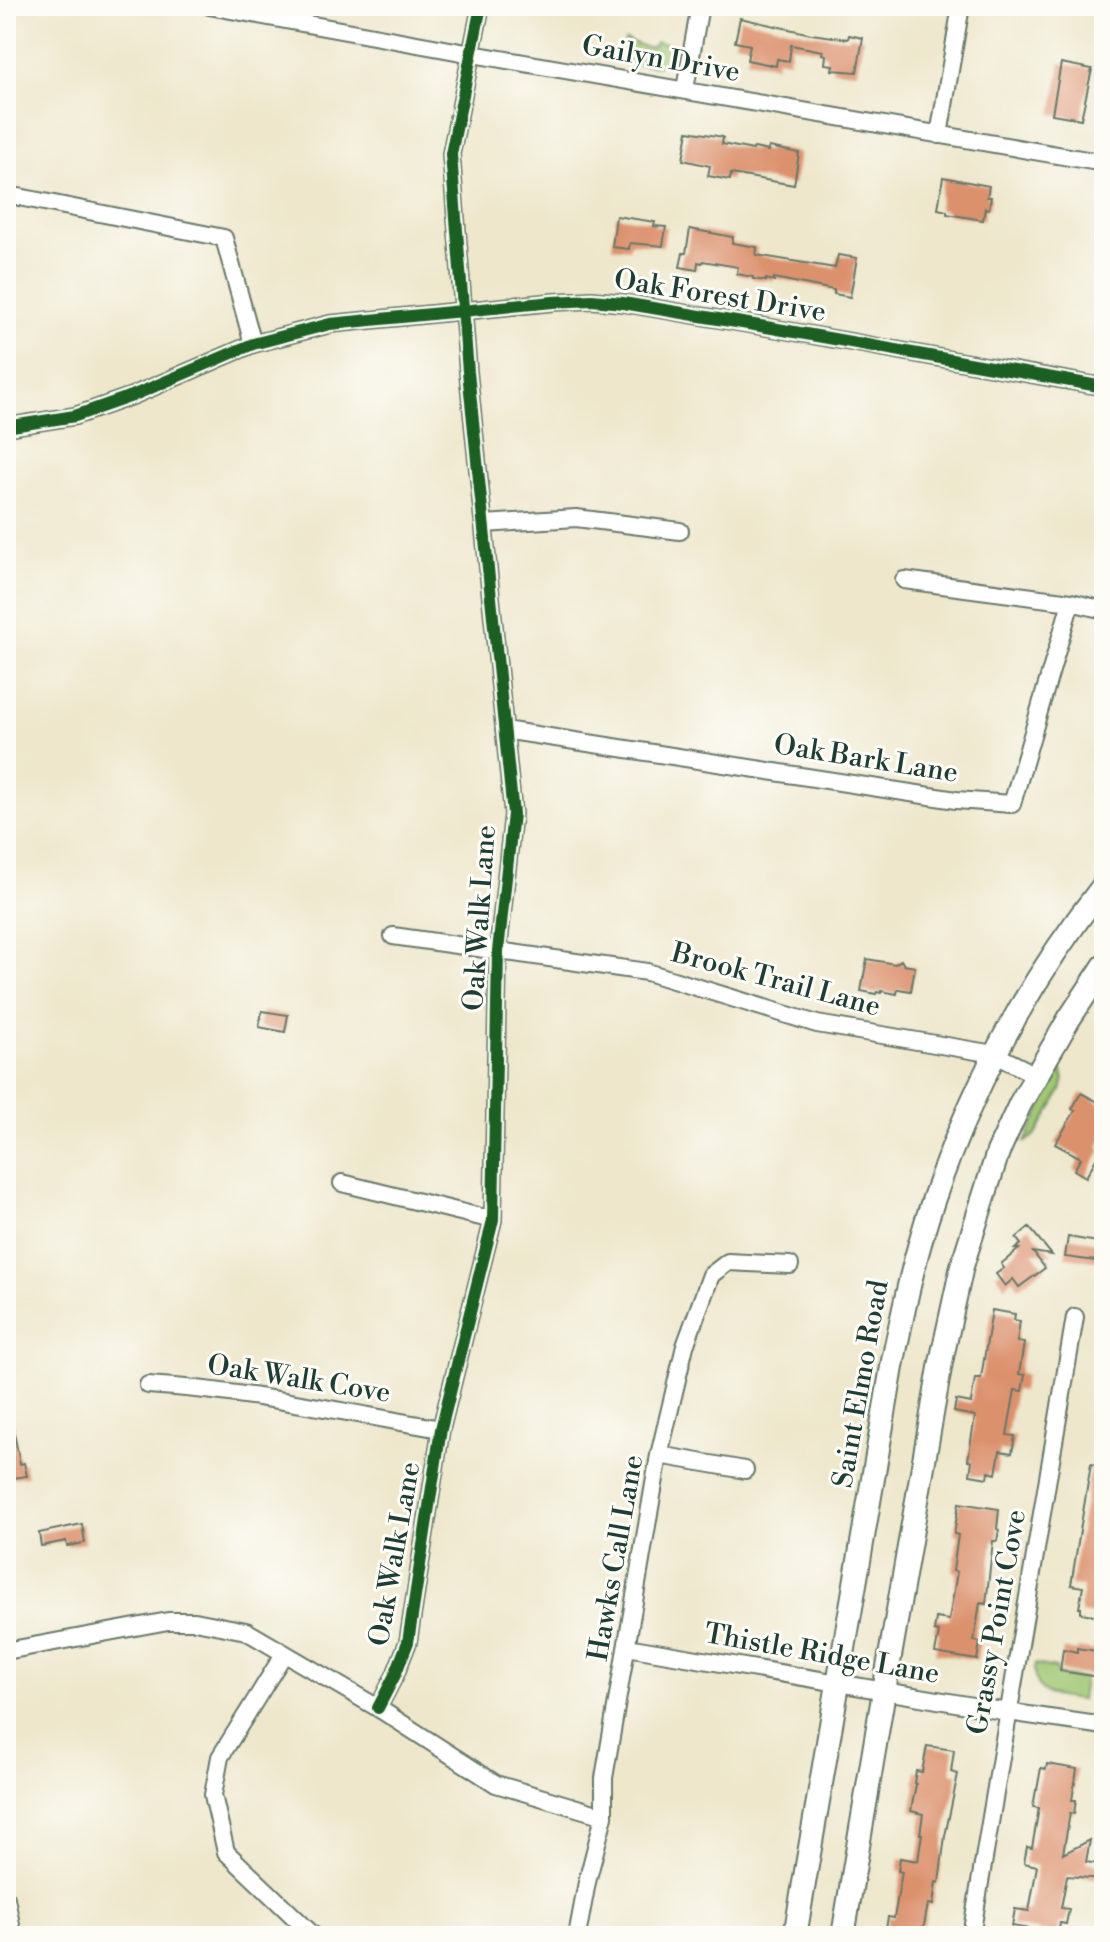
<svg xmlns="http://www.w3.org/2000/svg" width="1110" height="1942" font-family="'Libre Bodoni',serif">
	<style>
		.green { fill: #9fc671; stroke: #5f8252; stroke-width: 2 }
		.building { fill: #dc916d }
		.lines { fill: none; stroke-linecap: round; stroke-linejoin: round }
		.minor-casing { stroke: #677869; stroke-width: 20 }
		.major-casing { stroke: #677869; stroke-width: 26 }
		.minor { stroke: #fff; stroke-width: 16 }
		.major { stroke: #fff; stroke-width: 22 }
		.cycleway-casing { stroke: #fdfcf7; stroke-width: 17 }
		.cycleway { stroke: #1b5e20; stroke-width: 12 }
		.labels { text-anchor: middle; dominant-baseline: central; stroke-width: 6; stroke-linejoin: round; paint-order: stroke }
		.street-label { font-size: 28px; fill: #1f3d34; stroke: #fdfcf7 }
	</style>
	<rect width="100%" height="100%" fill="#fdfcf7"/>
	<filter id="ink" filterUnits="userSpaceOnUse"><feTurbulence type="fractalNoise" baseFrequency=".0125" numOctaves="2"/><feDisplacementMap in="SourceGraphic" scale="16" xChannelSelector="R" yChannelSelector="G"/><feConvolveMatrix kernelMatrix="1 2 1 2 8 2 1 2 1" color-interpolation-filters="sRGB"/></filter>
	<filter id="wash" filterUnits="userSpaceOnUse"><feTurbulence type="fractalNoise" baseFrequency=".006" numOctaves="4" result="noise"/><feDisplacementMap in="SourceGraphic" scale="32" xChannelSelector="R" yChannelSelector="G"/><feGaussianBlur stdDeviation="1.8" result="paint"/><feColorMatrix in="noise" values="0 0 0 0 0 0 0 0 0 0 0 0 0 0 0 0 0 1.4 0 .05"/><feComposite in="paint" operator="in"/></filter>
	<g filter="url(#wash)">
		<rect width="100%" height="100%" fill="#eee7cc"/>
		<path class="green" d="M625,40c10,1 18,10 29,6l2,-4 19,3c-7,31 -30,19 -53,15z
			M1061,1068l3,11 -3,12 -25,44 -11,7z
			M1035,1664l21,4v4l4,3 24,4 -3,21c-25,-3 -51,-3 -46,-36z"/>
		<g id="blocks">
			<path class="building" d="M740,18l71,16 37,5 1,-4 14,3 -6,34 -25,-2 1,-5 -8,-1 1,-9 -4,-1 1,-3 -32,-6 -2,16 -12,-2 -1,7 -29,-6 3,-15 -15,-3z
				M1061,63l31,6 -11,50 -29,-5z
				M688,131l35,6 -1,7 31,6 1,-2 14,3 1,-4 30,6 -5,32 -63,-11 -1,6 -22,-4 2,-10 -27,-6z
				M943,177l46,9 -2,11h4l-2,12 -4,-1 -2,12 -36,-6v-3l-9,-2z
				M616,216l39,6 -1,4 12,1 -3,19 -33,-3 -1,6 -17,-2z
				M690,229l43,8 -1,6 25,4 -1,8 79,13 3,-13 19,3 -7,39 -16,-3v-4l-60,-12v3l-8,-2v2l-13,-2v-2l-16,-3 1,-7 -35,-6 -1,2 -4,-1 -1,8 -17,-3 3,-14h3z
				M867,959l28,5 6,-4 3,5 11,2 -4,24 -13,-2 -1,5 -16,-3v2l-4,-1 -1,2 -15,-3z
				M262,1011l26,4 -3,17 -26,-5z
				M1081,1093l23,12v32l-6,11 3,2 -15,27 -12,-7 7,-12 -26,-14 20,-33 -3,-2z
				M1029,1227l23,28 -19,-3 12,16 -26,19 -6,-8 -8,7 -9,-12 8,-6 -3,-4 18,-15h-4l6,-5 -5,-6z
				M1068,1237l36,6v19l-39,-5z
				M992,1310l23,4 -1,6 6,1 -3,21 7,1 -5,31 6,1 -3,16 -7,-1 -8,45 8,1 -3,17 -12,-2 -4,23 -7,-2 -1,6 -18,-3 2,-14 -4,-1 7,-44 -21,-4 2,-12 15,3 4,-25h6z
				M6,1422h6l8,42 4,-1 3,13 -21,3z
				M1091,1464l13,3v150l-23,-4v-5h-2l4,-21 -12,-2z
				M959,1503l40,6 -2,20 2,1 -2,11h-4l-7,63 -6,-1 -6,38 6,1 -3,18 -42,-7 4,-21 -5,-1 2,-13 13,2 8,-48 -4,-1 5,-36 -4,-1z
				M82,1524l3,19 -18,3 -1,-5 -25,5 -2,-13z
				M1077,1648l26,4 -4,25 -39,-6 3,-22 14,3z
				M927,1746l27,4 -3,22 7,2 -13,62 -6,47 -3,-1 -3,23 -5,-1 -6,32 -37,-2 3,-17 6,1 8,-46 -4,-1 2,-13 18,3 4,-27h-2l3,-20 -12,-3 5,-27 -2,-1 2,-12 6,1z
				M1047,1764l30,5 -5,31h4l-2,14 -4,-1 -7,41 27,-14 -4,22 18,3 -2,14 -35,-3 -6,32 8,1 -3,15 -6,-1 -2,11 -46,-8 3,-17 14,2 8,-45 -13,-3 3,-16 5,1 7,-40 -6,-1 3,-17h1l4,-22 5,1z"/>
		</g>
	</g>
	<g filter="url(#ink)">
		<use href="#blocks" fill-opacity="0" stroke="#677869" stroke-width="2"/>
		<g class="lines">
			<defs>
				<path id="minor" d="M209,6l263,48 632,109
					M685,89l15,-83
					M939,135l22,-129
					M19,197l205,41 29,106
					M6,427l69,-11 57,-20 121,-52 77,-20 223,-22 39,-2 31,3 149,25 332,59
					M484,524l92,-6 104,13
					M904,580l167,22 33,8
					M504,730l452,70 56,4 59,-202
					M393,936l254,36 170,52 177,30 42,21
					M342,1183l151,37
					M148,1385c98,6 196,27 293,44
					M659,1455l86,15
					M627,1647l381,65 96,14
					M6,1651l162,-30h27l51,10 132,77 118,76 108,32
					M284,1654l-64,103 -7,38 13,57 88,84
					M378,1708l17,-33 13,-33 33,-213 52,-209 5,-269 15,-137 -45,-442 -17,-218 30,-148
					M6,1898l7,38
					M577,1936l10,-54 17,-66v-38l55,-323 26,-109 26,-71 17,-13 62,3
					M971,1936l104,-619"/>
				<path id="major" d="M795,1936l98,-575c11,-54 22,-108 40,-160 39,-115 96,-221 171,-316
					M843,1936l41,-245 57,-329 21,-96 36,-114 22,-48 49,-85 35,-53"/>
			</defs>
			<use href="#minor" class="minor-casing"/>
			<use href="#major" class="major-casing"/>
			<use href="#minor" class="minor"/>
			<use href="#major" class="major"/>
			<defs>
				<path id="cycleway" d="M6,427l69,-11 57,-20 121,-52 77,-20 223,-22 39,-2 31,3 149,25 332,59
					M378,1708l17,-33 13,-33 33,-213 52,-209 5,-269 15,-137 -45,-442 -17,-218 30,-148"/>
			</defs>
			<use href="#cycleway" class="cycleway-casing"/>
			<use href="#cycleway" class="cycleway"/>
		</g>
	</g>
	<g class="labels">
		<g class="street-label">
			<text transform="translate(661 59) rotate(10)">Gailyn Drive</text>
			<text transform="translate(720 296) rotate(9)">Oak Forest Drive</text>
			<text transform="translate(866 759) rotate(9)">Oak Bark Lane</text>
			<text transform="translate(480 918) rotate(-86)">Oak Walk Lane</text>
			<text transform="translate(776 980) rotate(15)">Brook Trail Lane</text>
			<text transform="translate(299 1379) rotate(9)">Oak Walk Cove</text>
			<text transform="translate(861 1384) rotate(-80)">Saint Elmo Road</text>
			<text transform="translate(395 1554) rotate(-80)">Oak Walk Lane</text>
			<text transform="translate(616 1558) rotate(-80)">Hawks Call Lane</text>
			<text transform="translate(997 1622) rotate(-80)">Grassy Point Cove</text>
			<text transform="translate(822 1654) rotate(10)">Thistle Ridge Lane</text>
		</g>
	</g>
	<rect width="1110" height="1942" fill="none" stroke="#fdfcf7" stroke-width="32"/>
</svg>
